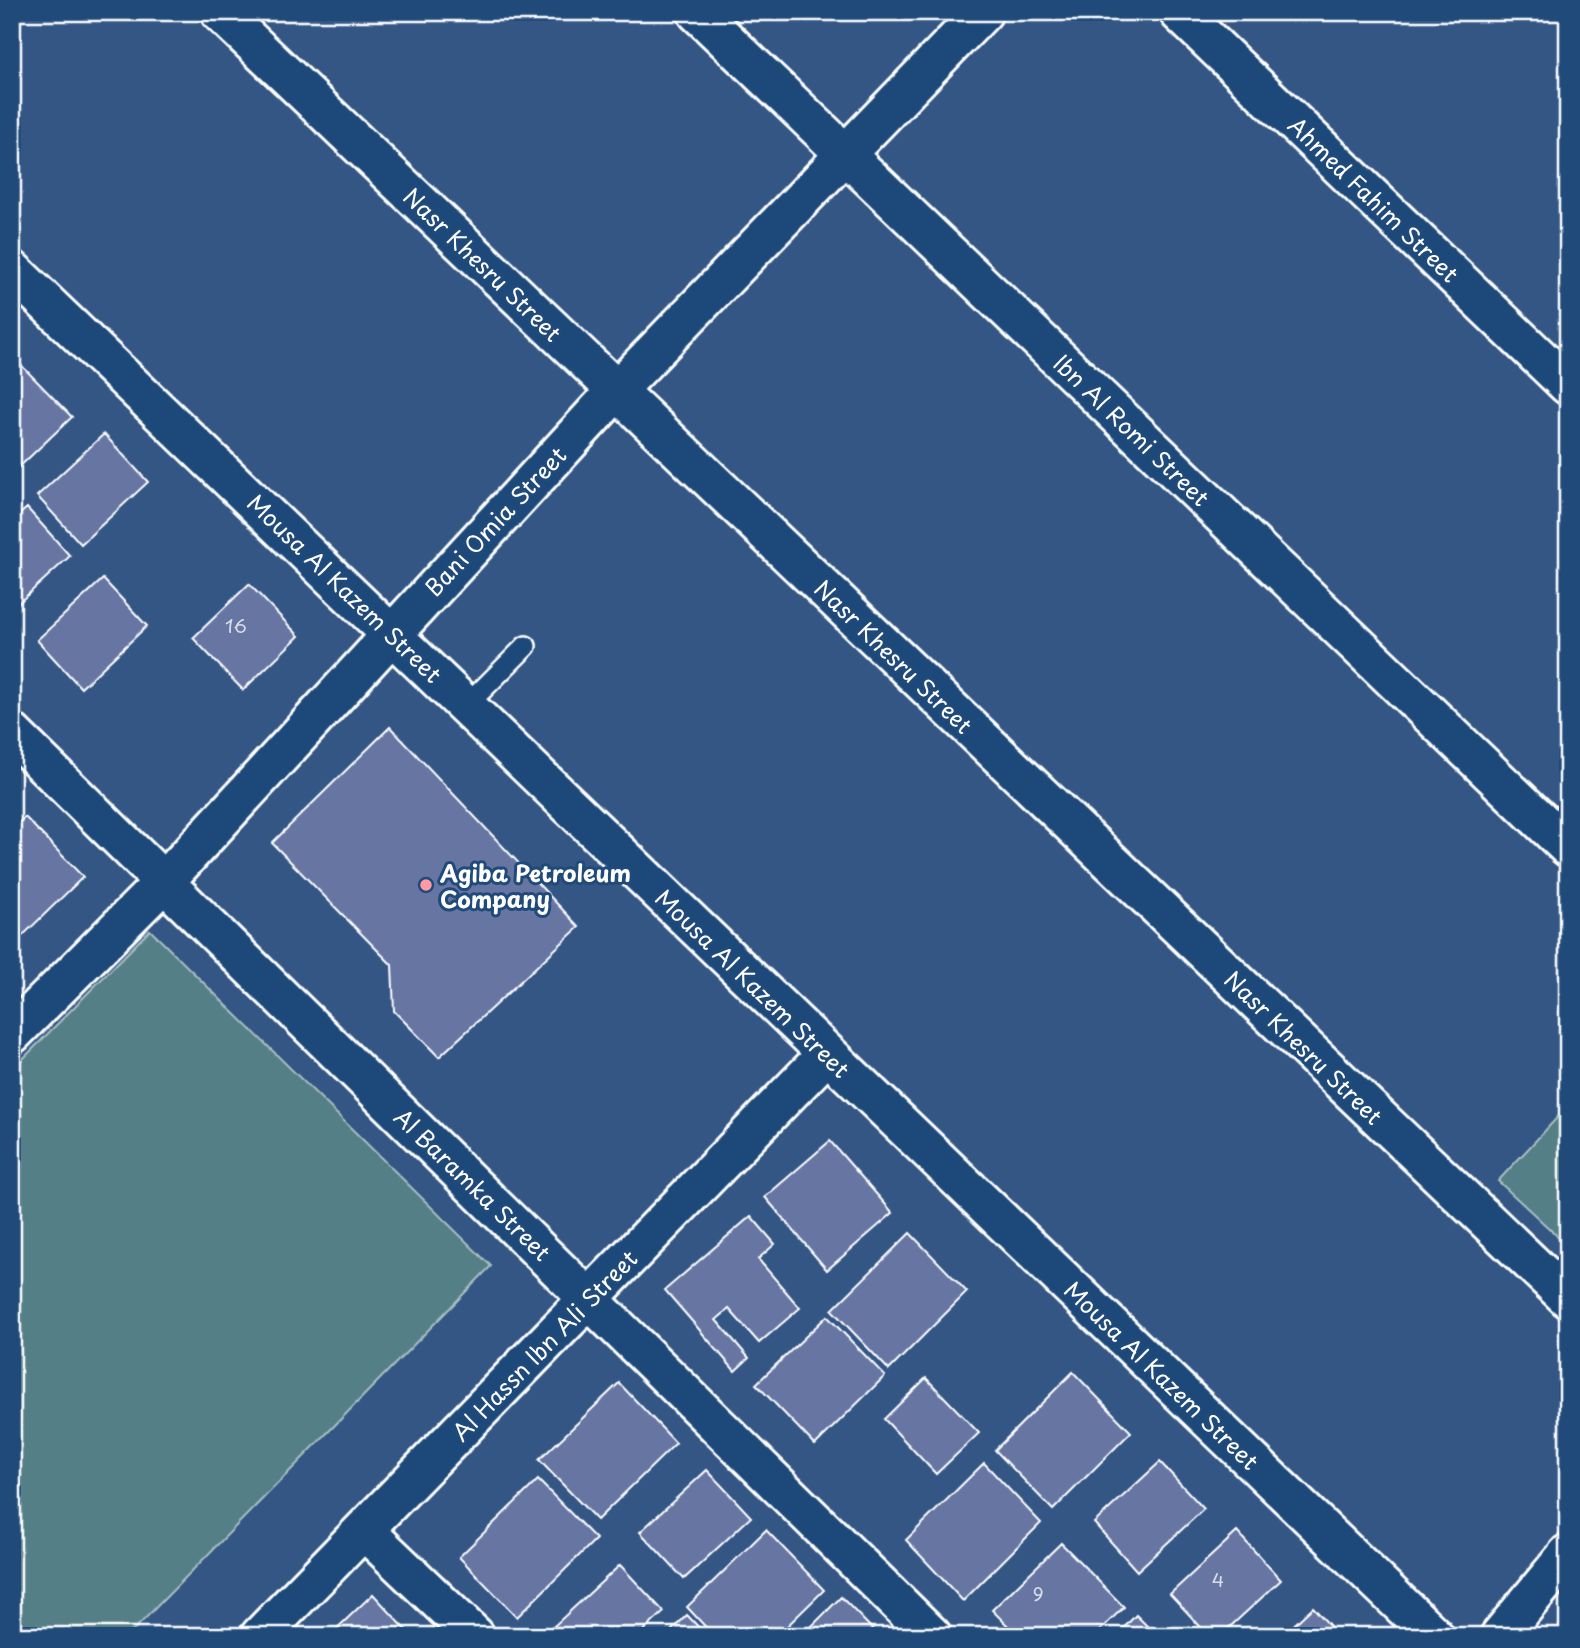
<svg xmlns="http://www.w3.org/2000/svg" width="1580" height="1648" font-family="'Playpen Sans',sans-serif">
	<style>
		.green { fill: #557f86; stroke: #aabfc2; stroke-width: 2 }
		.building { fill: #6675a2; stroke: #fff; stroke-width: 2 }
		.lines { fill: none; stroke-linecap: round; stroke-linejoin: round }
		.service-casing { stroke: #fff; stroke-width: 24 }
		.minor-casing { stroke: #fff; stroke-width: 44 }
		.service { stroke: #1f4a7a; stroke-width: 19 }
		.minor { stroke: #1f4a7a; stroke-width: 38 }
		.poi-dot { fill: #ff9aa2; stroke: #1f4a7a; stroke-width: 2.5 }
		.labels { text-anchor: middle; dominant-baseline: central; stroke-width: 6; stroke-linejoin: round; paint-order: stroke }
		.number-label { font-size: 19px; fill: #d9dce8 }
		.street-label { font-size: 23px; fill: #fff; stroke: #1f4a7a }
		.poi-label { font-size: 23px; font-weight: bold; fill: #fff; stroke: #1f4a7a; text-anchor: start }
	</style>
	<rect width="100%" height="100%" fill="#335685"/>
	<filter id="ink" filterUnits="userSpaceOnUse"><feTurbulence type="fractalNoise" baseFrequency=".0143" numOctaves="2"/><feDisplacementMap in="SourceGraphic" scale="14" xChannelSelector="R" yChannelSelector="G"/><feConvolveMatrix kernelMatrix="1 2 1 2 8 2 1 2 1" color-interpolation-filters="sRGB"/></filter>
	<g filter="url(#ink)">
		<path class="green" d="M150,930l341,336 -363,370h-98l-18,-18v-548z
			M1568,1106v140l-70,-65z"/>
		<path class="building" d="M21,365l51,52 -56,53 -4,-4v-92z
			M104,434l44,48 -67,62 -44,-48z
			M27,508l43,48 -58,53v-88z
			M103,579l44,47 -66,62 -44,-48z
			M249,584l50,52 -56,54 -50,-52z
			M390,727l189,200 -140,130 -45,-46 -2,-46 -120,-122z
			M25,817l58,60 -71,69v-117z
			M830,1141l63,72 -66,57 -62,-73z
			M751,1216l24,28 -17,15 42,49 -41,35 -30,-34 -13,11 33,38 -14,13 -70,-81z
			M910,1233l57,59 -78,78 -57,-60z
			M827,1316l58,60 -70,69 -59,-61z
			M1073,1372l58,60 -78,78 -58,-60z
			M926,1378l53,55 -43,41 -52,-55z
			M619,1383l57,60 -79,77 -58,-60z
			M1160,1462l44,47 -67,62 -43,-48z
			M984,1463l57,60 -78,78 -57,-61z
			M707,1470l44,47 -67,62 -44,-47z
			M538,1480l58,59 -79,78 -58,-60z
			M766,1530l58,60 -47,46h-63l-27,-29z
			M1237,1532l44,48 -61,56h-11l-39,-42z
			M1061,1543l63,64 -30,29h-76l-26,-26z
			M620,1565l44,47 -26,24h-76l-8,-10z
			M373,1594l39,42h-83z
			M841,1597l38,39h-77z
			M1313,1607l26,29h-57z
			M687,1615l20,21h-41z
			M1136,1615l21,21h-41z"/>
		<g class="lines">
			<defs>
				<path id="service" d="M467,705l59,-59"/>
				<path id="minor" d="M220,12l1348,1286
					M697,12l871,835
					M1179,12l389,373
					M12,270l1422,1366
					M12,733l920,903
					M12,1034l151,-151 453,-492 367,-379
					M364,1530l111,106
					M260,1636l566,-581
					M1500,1636l68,-82"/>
			</defs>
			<use href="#service" class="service-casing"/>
			<use href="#minor" class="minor-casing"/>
			<use href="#service" class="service"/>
			<use href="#minor" class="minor"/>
		</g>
	</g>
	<circle class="poi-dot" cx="426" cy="885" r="7"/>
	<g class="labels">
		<g class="number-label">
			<text x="236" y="625">16</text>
			<text x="1218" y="1579">4</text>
			<text x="1038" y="1593">9</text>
		</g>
		<g class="street-label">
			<text transform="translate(1374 199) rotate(44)">Ahmed Fahim Street</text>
			<text transform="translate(483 264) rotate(44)">Nasr Khesru Street</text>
			<text transform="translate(1132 430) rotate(44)">Ibn Al Romi Street</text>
			<text transform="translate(495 521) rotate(-47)">Bani Omia Street</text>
			<text transform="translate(345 588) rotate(44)">Mousa Al Kazem Street</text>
			<text transform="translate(894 656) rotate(44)">Nasr Khesru Street</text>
			<text transform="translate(753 983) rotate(44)">Mousa Al Kazem Street</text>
			<text transform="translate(1304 1047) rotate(44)">Nasr Khesru Street</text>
			<text transform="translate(473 1184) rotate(44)">Al Baramka Street</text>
			<text transform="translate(544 1345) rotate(-46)">Al Hassn Ibn Ali Street</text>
			<text transform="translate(1162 1375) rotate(44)">Mousa Al Kazem Street</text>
		</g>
		<g class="poi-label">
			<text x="440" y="872">Agiba Petroleum<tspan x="440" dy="26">Company</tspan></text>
		</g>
	</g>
	<rect width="1580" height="1648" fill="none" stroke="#1f4a7a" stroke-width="42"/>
	<rect x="21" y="21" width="1538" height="1606" fill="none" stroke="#fff" stroke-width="2.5" filter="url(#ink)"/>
</svg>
